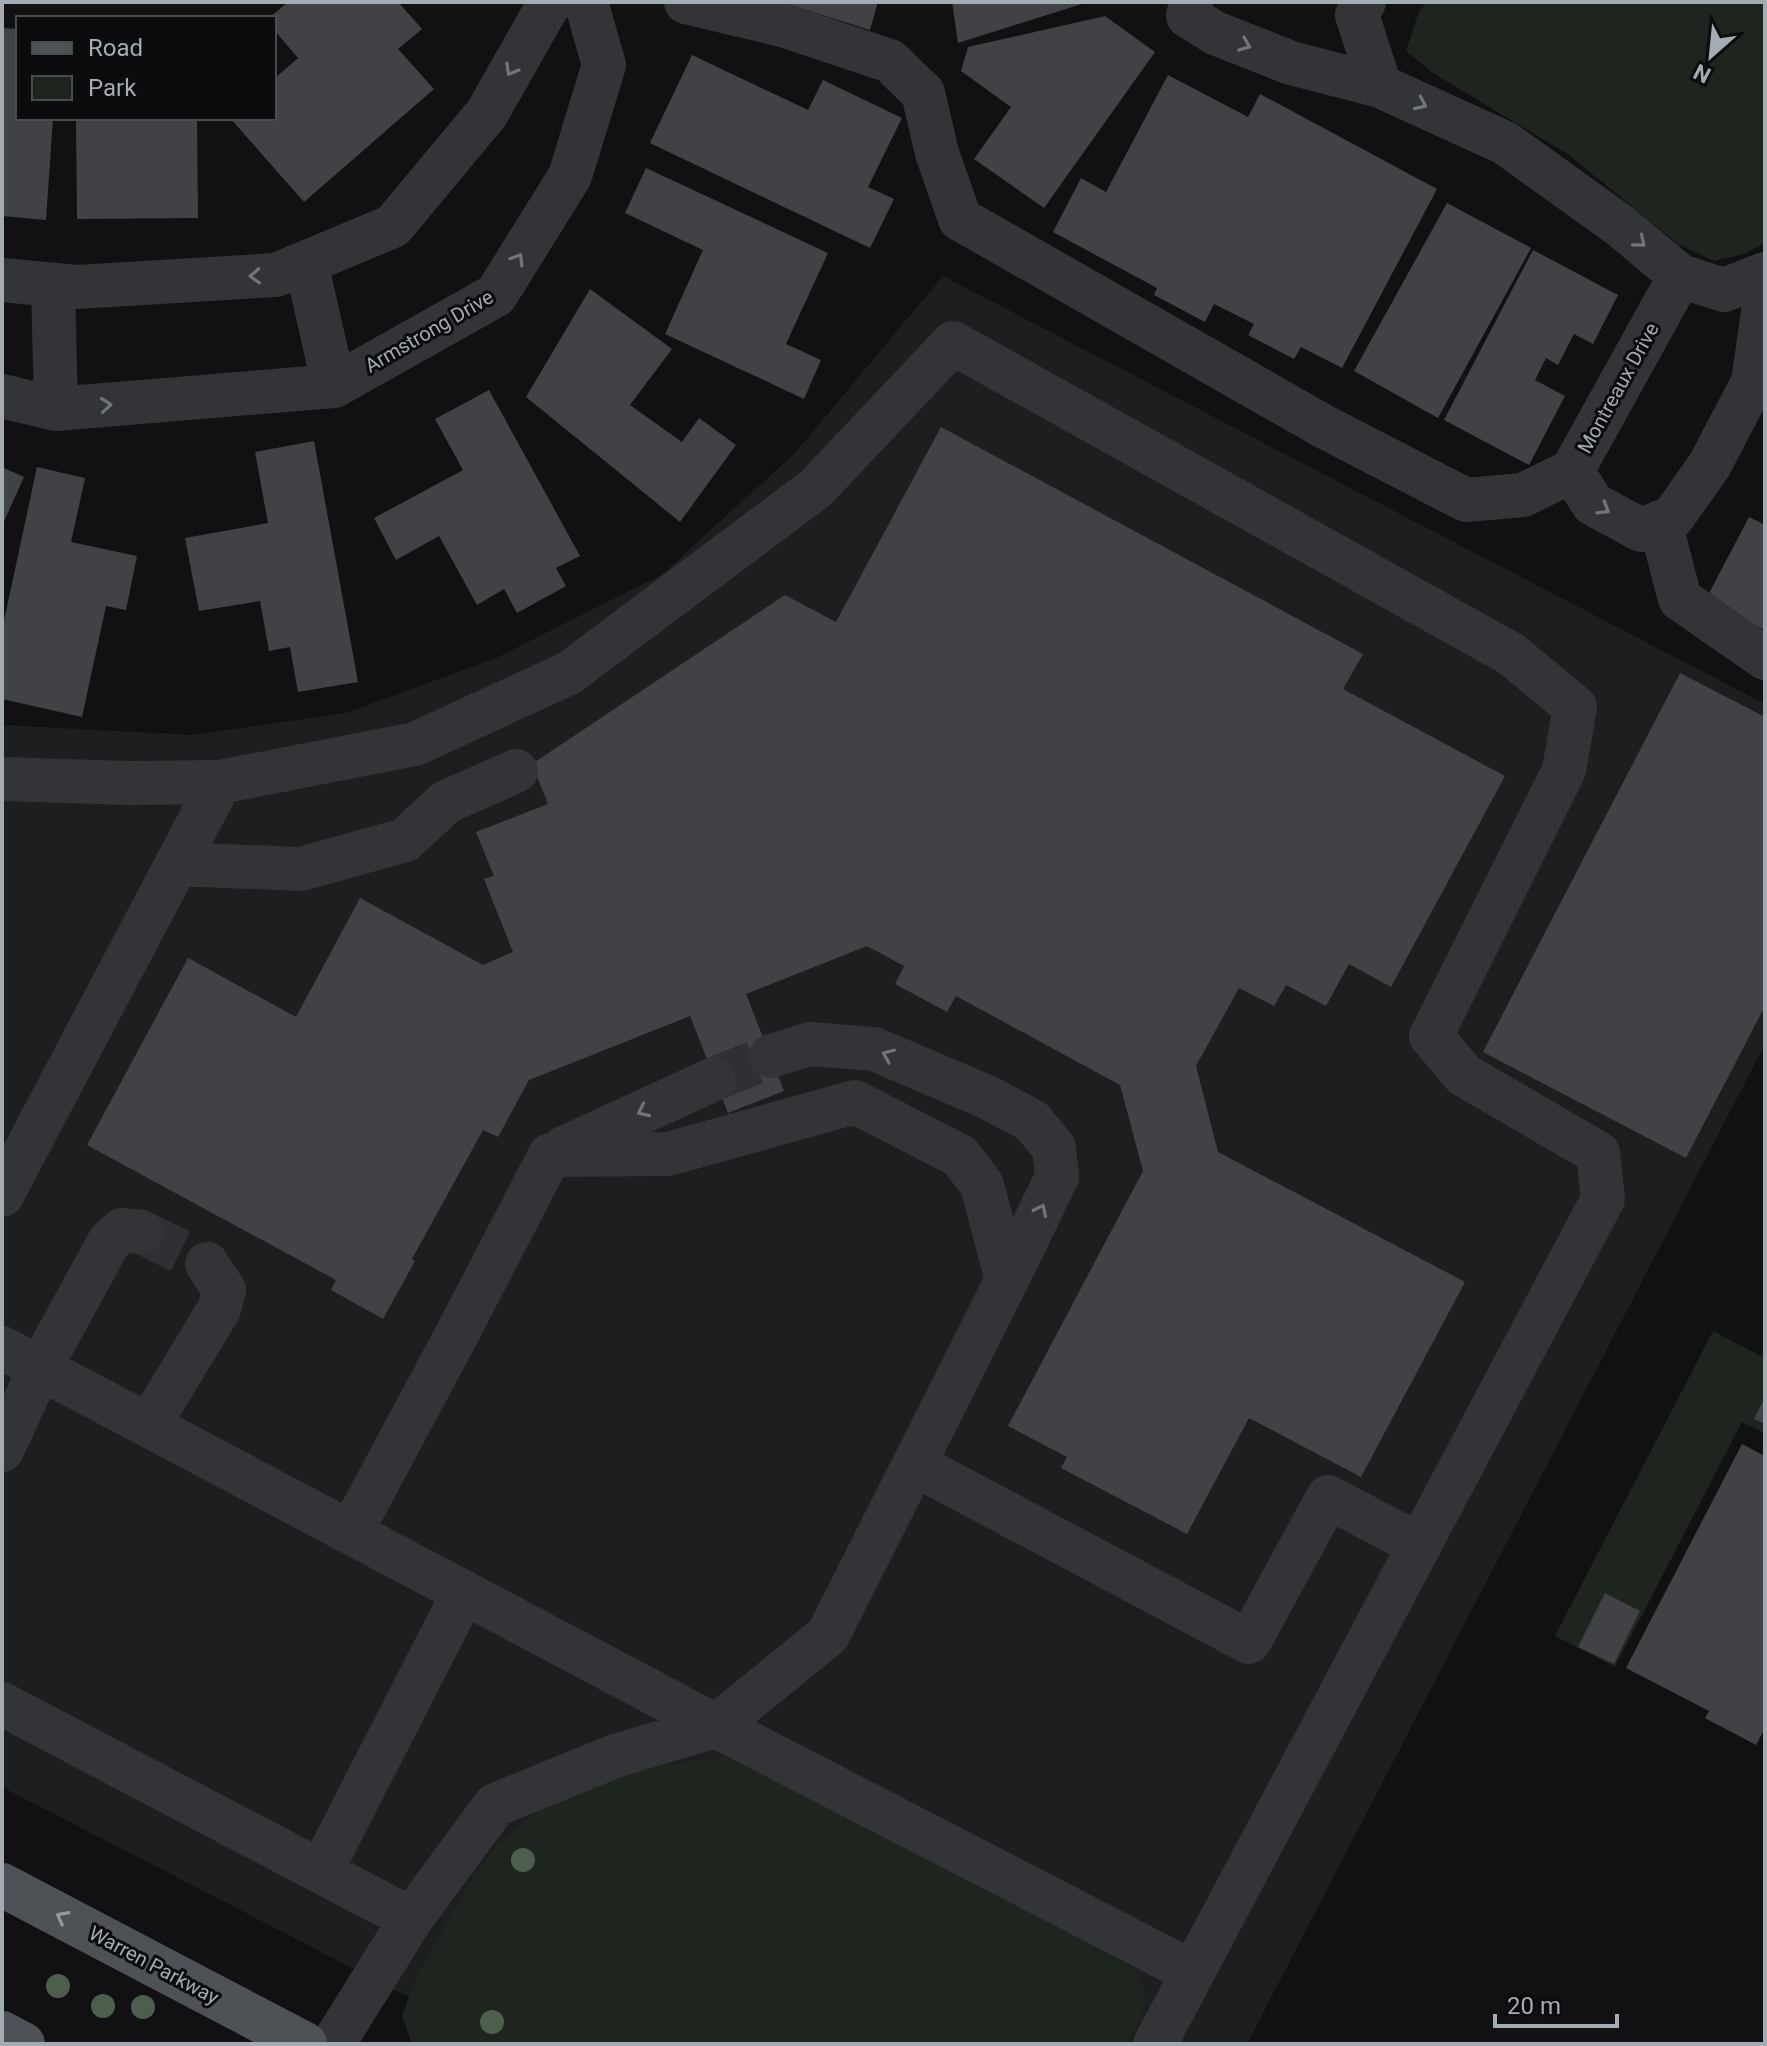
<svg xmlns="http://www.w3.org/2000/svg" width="1767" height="2046" font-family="Roboto,sans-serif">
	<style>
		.built { fill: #1d1e20 }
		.green { fill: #1e251e }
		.building { fill: #404246 }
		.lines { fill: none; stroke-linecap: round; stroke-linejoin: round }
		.minor-tunnel { stroke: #2e3033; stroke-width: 44; stroke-dasharray: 44 22; stroke-linecap: butt }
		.minor { stroke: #323437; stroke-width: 44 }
		.major { stroke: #4e5256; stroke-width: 44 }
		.tree { fill: #4e5e4c }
		.oneway { stroke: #70757b }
		.oneway2 { stroke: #9299a0 }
		.labels { text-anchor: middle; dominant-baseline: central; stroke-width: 6; stroke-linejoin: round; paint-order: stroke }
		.street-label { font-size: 20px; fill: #a3abb3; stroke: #0c0c0e }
	</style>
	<rect width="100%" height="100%" fill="#111113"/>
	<path class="built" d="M943,276l822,428v340l-518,1000h-748l-497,-257v-1062l190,10 154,-22 150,-55 165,-83 134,-122z"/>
	<path class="green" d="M1427,2h338v241l-21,11 -30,7 -36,-17 -109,-89 -136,-82 -27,-22 13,-40z
		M1713,1331l52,27v75l-23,-11 -127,245 -60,-31z
		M727,1756l403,209c27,31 14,48 -4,79h-714l-10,-28 14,-39 58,-102 21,-28 42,-36 62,-31 65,-15z"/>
	<path class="building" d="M288,2h110l24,27 -24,20 36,40 -130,113 -74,-84h44v-39l24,-21 -24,-28v-12h-5z
		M781,2h97l-8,28z
		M952,2h133v1l-127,40z
		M1105,16l50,36 -111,156 -70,-49 37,-52 -50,-36 7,-24z
		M2,28l16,1v89h35l-7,102 -44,-4z
		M692,55l116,55 15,-30 79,38 -34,69 26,12 -24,49 -220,-105z
		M1168,75l80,42 12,-23 177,95 -95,179 -41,-21 -7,12 -46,-24 6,-11 -40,-20 -9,18 -51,-27 3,-7 -104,-56 28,-54 25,14z
		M76,118h121l1,100 -121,1z
		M646,168l182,85 -42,91 35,16 -17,39 -139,-65 38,-84 -78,-37z
		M1447,203l84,45 -93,170 -84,-47z
		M1533,250l85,45 -25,49 -19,-10 -16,31 -12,-7 -11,22 30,16 -36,69 -85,-45z
		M590,289l82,60 -42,56 52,37 17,-24 37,27 -56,77 -154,-125z
		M489,390l91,166 -24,12 10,18 -49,27 -13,-24 -27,16 -38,-69 -43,24 -22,-42 89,-48 -28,-51z
		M941,427l422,227 -20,35 162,87 -114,211 -42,-23 -23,42 -40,-21 -12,21 -35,-18 -43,78 22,86 247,130 -104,195 -112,-59 -62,116 -126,-66 6,-11 -59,-31 135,-255 -23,-86 -164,-89 -9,16 -52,-28 9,-18 -37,-20 -121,48 38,97 -56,22 -38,-97 -161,64 -31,57 -15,-7 -71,129 3,2 -32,58 -52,-29 5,-10 -249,-135 101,-187 108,59 64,-119 123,67 30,-13 -29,-73 10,-3 -18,-44 72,-28 -16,-40 253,-169 51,27z
		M314,441l44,241 -60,10 -8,-45 -21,4 -9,-50 -61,10 -14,-73 83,-15 -13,-71z
		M2,467l22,10 -22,49z
		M37,467l48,11 -14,64 66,14 -11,54 -20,-4 -24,111 -80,-18v-69z
		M1749,517l16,8v105l-59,-31z
		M1680,673l85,44v289l-79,152 -203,-106z
		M1765,1397v27l-11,-5z
		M1742,1444l23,12v272l-9,17 -51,-27 4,-7 -83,-43z
		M1605,1593l35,18 -26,53 -36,-17z"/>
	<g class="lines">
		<path class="minor-tunnel" d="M714,1079l57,-23
			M141,1232l66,32"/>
		<path class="minor" d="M686,2l96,23 108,36 33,32 14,60 23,66 363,207 143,74 57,-5 49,-24
			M1191,2l-3,14 27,17 76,30 89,23
			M1364,2l-7,13 23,71 125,57 117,84 58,49 44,14 41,-16
			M306,263l28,123
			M1680,276l-108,195 21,33 48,26 31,-12 37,-52 44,-84 12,-84
			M2,280l75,7 199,-12 117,-49 94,-113 63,-111
			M53,285l3,124
			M2,396l54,13 278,-23 162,-91 74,-119 34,-111 -18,-63
			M1660,522l20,77 85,59
			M2,779l127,4 91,-1 195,-38 154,-71 247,-185 137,-145 558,311 64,53 -11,63 -133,266 33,39 134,78 5,46 -448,845
			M177,864l124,5 104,-29 41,-38 70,-31
			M771,1056l39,-12 64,5 113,48 45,24 22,27 3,29 -50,103
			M564,1148l150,-69
			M2,1195l218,-413
			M2,1348l714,378 476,246
			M149,1425l70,-116 5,-19 -17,-26
			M2,1450l38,-82 69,-126 13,-12 19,2
			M914,1464l335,178 79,-145 91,48
			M2,1704l409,215
			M321,1871l143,-279
			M333,2044l78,-125 84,-114 120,-49 101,-30 112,-91 179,-355 -25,-95 -22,-29 -105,-54 -187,52 -118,1 -93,179 -106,198"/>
		<path class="major" d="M2,1885l303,159
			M2,2033l21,11"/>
	</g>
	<g class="tree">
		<circle cx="523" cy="1860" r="12"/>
		<circle cx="58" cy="1986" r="12"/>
		<circle cx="103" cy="2006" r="12"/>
		<circle cx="143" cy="2007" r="12"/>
		<circle cx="492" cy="2022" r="12"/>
	</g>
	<defs><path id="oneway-chevron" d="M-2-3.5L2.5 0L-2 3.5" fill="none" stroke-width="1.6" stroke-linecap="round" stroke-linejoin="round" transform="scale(2)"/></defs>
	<g class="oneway">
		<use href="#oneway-chevron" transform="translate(1245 45) rotate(22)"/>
		<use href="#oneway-chevron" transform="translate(511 70) rotate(120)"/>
		<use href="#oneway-chevron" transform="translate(1421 104) rotate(25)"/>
		<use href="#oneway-chevron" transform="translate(1640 242) rotate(40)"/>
		<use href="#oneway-chevron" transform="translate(518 259) rotate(-58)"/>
		<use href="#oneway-chevron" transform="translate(255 276) rotate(177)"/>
		<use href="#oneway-chevron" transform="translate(106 405) rotate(-5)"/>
		<use href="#oneway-chevron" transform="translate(1604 509) rotate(31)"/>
		<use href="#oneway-chevron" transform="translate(888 1055) rotate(-157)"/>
		<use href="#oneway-chevron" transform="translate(643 1111) rotate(155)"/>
		<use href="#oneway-chevron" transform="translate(1041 1210) rotate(-64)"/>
	</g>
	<use class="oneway2" href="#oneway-chevron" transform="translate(62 1917) rotate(-152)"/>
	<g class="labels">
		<g class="street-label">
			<text transform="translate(429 331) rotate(-30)">Armstrong Drive</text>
			<text transform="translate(1618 388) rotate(-61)">Montreaux Drive</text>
			<text transform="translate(154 1965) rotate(28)">Warren Parkway</text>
		</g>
	</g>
	<rect width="1767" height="2046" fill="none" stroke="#a3abb3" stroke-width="8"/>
	<rect x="16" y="16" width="260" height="104" fill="#0c0c0e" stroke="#484c50" stroke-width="2"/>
	<rect x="32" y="42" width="40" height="12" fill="#4e5256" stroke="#484c50" stroke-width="2"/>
	<text x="88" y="56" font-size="24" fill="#a3abb3">Road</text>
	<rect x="32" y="76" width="40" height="24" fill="#1e251e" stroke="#484c50" stroke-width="2"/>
	<text x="88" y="96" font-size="24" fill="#a3abb3">Park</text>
	<g transform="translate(1711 56) rotate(207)" stroke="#0c0c0e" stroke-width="6" paint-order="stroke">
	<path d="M0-6L14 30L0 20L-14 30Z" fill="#a3abb3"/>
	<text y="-12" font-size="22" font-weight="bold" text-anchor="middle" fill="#a3abb3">N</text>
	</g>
	<path d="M1495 2014v12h122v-12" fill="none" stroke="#a3abb3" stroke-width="4"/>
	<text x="1507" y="2014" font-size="24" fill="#a3abb3" stroke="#0c0c0e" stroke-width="6" paint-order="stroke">20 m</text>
</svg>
